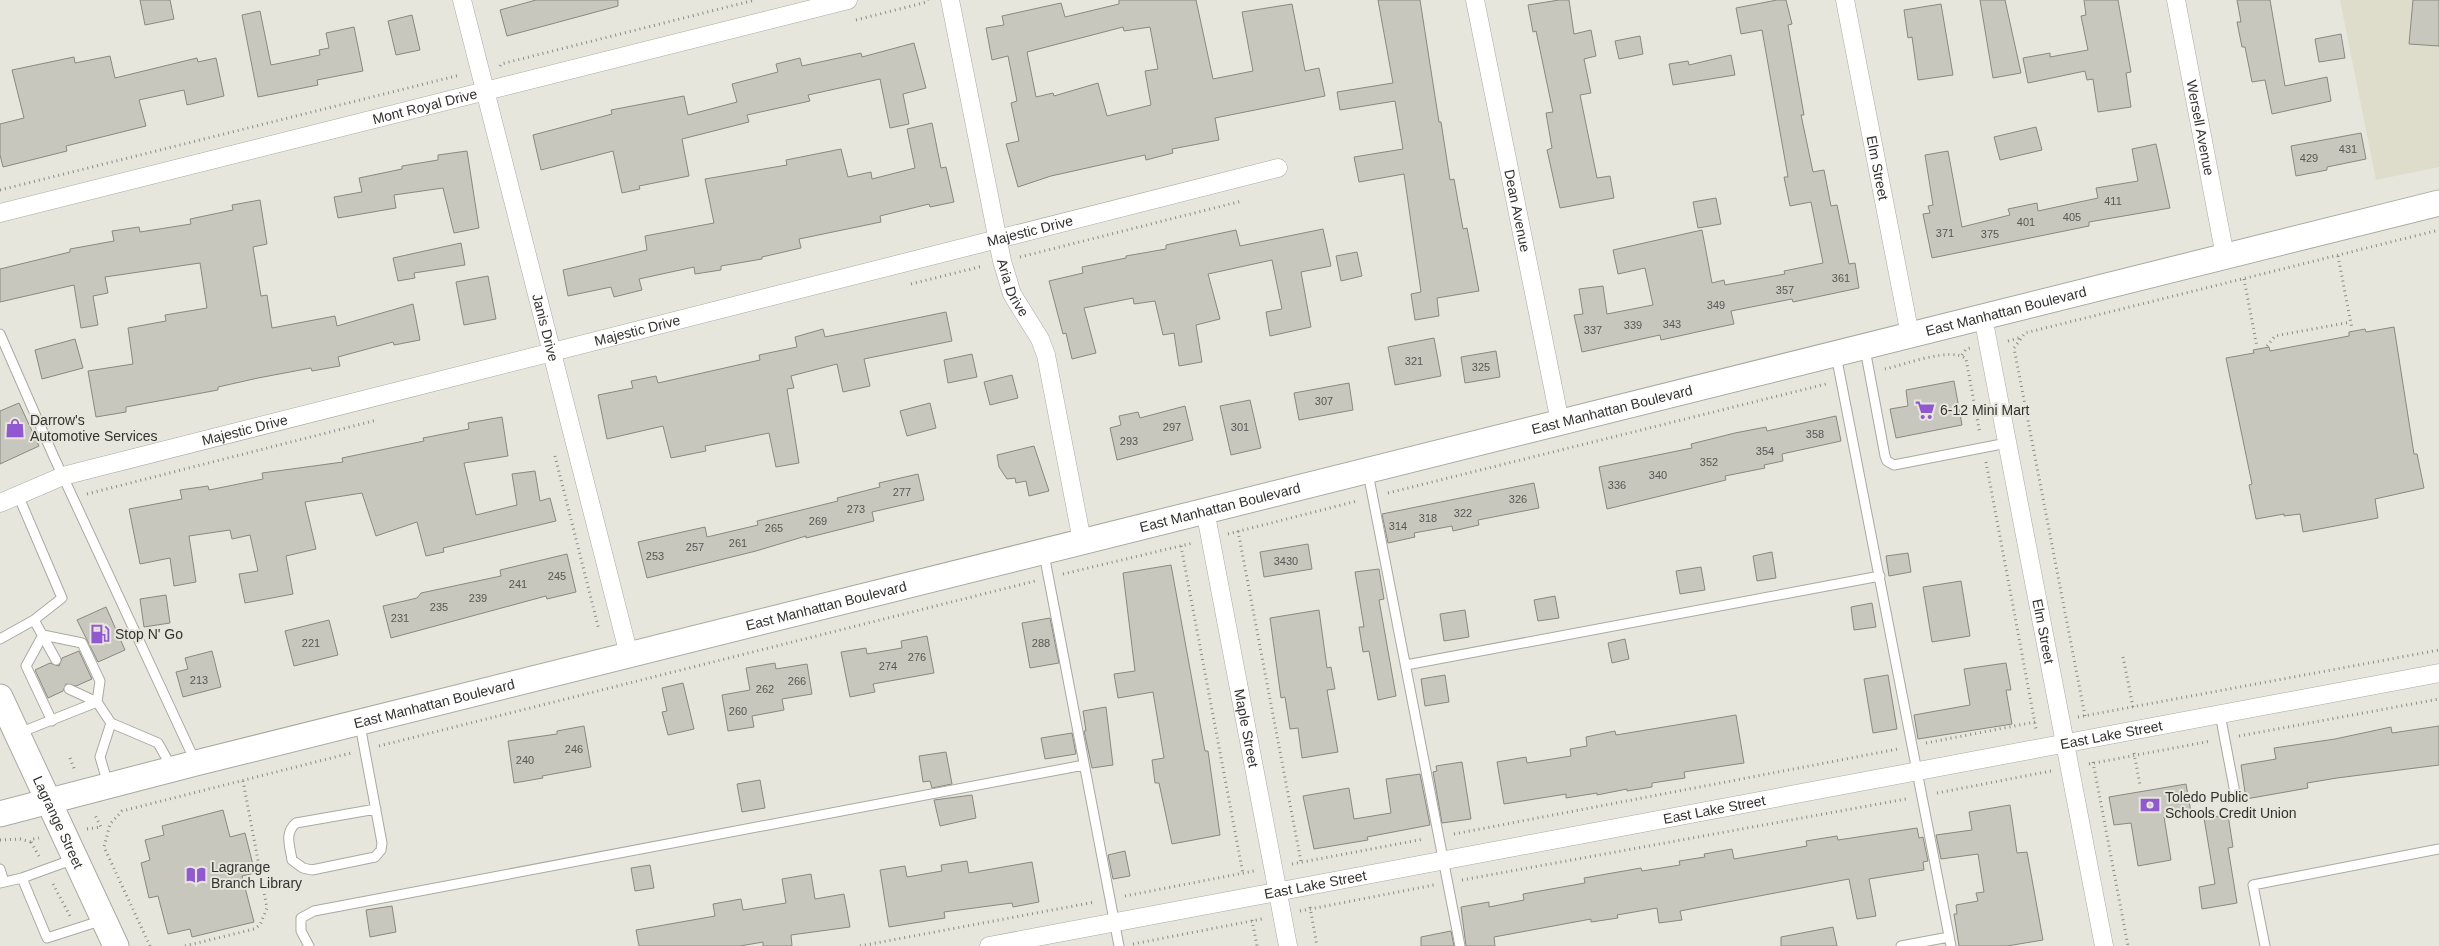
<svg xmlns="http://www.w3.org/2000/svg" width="2439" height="946" font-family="Helvetica,sans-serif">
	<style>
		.built { fill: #deddcb }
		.building { fill: #c8c7be; stroke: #898980; fill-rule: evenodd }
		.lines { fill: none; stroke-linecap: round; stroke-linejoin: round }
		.service-casing { stroke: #aaa9a0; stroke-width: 11 }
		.minor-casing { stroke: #aaa9a0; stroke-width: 19 }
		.secondary-casing { stroke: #aaa9a0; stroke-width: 27 }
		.path { stroke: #8c8b84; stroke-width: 3; stroke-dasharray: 1 4; stroke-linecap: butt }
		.service { stroke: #fff; stroke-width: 9 }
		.minor { stroke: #fff; stroke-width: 18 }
		.secondary { stroke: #fff; stroke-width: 25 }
		.labels { text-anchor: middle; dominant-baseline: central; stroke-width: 4; stroke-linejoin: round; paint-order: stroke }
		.number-label { font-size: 11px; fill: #585753 }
		.street-label { font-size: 14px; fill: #33322f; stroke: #e7e6dc }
		.poi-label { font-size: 14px; fill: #33322f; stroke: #e7e6dc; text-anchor: start }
	</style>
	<rect width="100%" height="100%" fill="#e7e6dc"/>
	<path class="built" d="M2340,0h99v167l-63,13z"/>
	<path class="building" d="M140,0h30l4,19 -29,6z
		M536,0h82v6l-111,30 -7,-26z
		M1119,0h77l17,79 40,-8 -11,-59 50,-8 13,67 14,-3 6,28 -110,22 4,22 -47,9 1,4 -27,7 -1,-5 -94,21 -33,11 -12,-43 13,-3 -8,-38 6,-2 -9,-45 -16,4 -6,-32 18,-3 -2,-9 59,-13 4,14 54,-13zM1123,27l1,4 26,-4 8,42 -13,2 6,34 -44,11 -9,-33 -44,13 -1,-3 -17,4 -9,-45z
		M1378,0h42l19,122h2l9,58 4,-1 9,50 4,-1 12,63 -42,7 2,18 -24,4 -4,-26 10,-2 -17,-118 -45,8 -5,-25 49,-8 -8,-48 -55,9 -3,-18 56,-9z
		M1559,0h10l5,34 17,-4 5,26 -12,3 7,34 -11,2 17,83 13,-2 4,22 -54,10 -13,-58 5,-2 -6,-35 7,-1 -17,-81 -3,1 -5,-27z
		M1777,0h9l6,24 -4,1 16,90h-3l12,57 11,-2 7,36 6,-1 12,59 6,-1 4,25 -66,14 -1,-3 -61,12 3,13 -19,4 -54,12 -1,-5 -78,17 -8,-37 9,-1 -4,-25 24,-3 4,28 46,-9 -8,-37 -27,6 -5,-24 89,-20 10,53 12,-3 1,5 60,-11 -1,-3 39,-8 -12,-61 -21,4 -6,-29h4l-26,-147 -21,4 -5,-26z
		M1980,0h25l16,73 -28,5z
		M2084,0h34l13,72 -5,1 5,34 -33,5 -5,-33 -6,1 -2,-9 -57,12 -5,-25 27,-5v4l38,-7 -7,-34 5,-1z
		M2237,0h33l15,86 42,-9 4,24 -59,13 -7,-34 -13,2 -7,-35h-3l-5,-25h4z
		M2413,0h26v46l-30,-2z
		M1941,4l12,71 -35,5 -6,-43 -4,1 -4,-28z
		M260,11l11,54 49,-10 -1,-5 10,-2 -3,-15 28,-6 9,44 -46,9 1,5 -60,12 -16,-82z
		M412,15l8,35 -24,5 -8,-34z
		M2341,34l4,24 -26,4 -4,-23z
		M1640,36l3,18 -24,5 -4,-18z
		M914,43l12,45 -23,6 6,30 -19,4 -10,-49 -72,16 2,6 -63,14 2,7 -67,17 7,37 -50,10 1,3 -18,4 -9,-42 -72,19 -8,-35 79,-21 -1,-4 73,-14 4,19 49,-13 -5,-18 46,-12 -2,-8 24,-6 2,8 59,-13 1,4z
		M1731,55l4,20 -62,10 -4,-21 19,-3 1,4z
		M110,56l5,22 82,-20 1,4 18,-4 8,38 -37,9 -3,-15 -45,10 7,26 -80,20 1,5 -64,16 -3,-12v-31l24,-6 -12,-48 62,-13 1,6z
		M932,123l9,45 5,-1 8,35 -24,5 -1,-3 -49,12 1,6 -82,17 2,9 -39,9v2l-41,7v4l-26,4 -1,-7 -55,12 3,11 -28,7 -3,-10 -43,9 -5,-26 84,-20 -2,-14 69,-13 -9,-44 82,-14 -1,-5 55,-11 7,28 23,-5 1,7 43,-11 -8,-39z
		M2036,127l6,23 -42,10 -6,-23z
		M2361,133l5,26 -39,8v3l-31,6 -5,-30z
		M2156,144l14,64 -81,14v4l-157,32 -9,-44 7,-1 -2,-7 5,-1 -8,-50 23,-4 14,76 48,-12 -2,-6 29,-6 1,8 60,-13 -2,-10 42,-7 -6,-32z
		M467,151l12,77 -25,5 -11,-45 -49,7 2,13 -58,10 -4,-21 28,-5 -3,-14 43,-9v-3l36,-6v-5z
		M1716,198l5,26 -23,4 -5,-26z
		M260,200l7,44 -14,3 8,49 6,-1 5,33 63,-12 2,10 76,-22 7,36 -26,5 -1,-3 -55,15 2,9 -28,5 -1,-3 -53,10 -40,9v3l-92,17v5l-30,5 -8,-46 45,-7 -5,-36 38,-7 -1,-6 42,-7 -7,-45 -95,14 3,16 -15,3 5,29 -17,3 -7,-43 -74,17v-33l70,-17v-3l44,-8 -2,-10 27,-4 1,5 51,-8 -1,-5 43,-9 -1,-5z
		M1323,229l8,37 -30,6 10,55 -41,9 -4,-24 16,-3 -10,-49 -64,14 12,45 -24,6 6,37 -23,4 -5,-33 -11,2 -8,-34 -21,3 -1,-6 -49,10 12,45 -24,6 -6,-26 -3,1 -14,-53 34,-8 -1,-6 44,-9v-2l40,-7v-4l70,-15 4,16z
		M461,243l4,22 -51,8 1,5 -17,3 -5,-23z
		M1357,252l5,24 -21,5 -5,-25z
		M488,276l8,43 -32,6 -8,-43z
		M946,312l6,29 -88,18 6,27 -27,6 -6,-28 -46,12 3,12 -7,1 12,74 -23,4 -7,-34 -64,13 1,5 -35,7 -8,-32 -56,13 -9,-44 35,-7 -2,-7 25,-5 2,7 102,-23 -1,-5 38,-8 -2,-10 28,-8 2,8z
		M2394,327l20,127h3l7,34 -49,11 3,19 -75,14 -3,-18 -16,2v-2l-28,5 -7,-34 3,-1 -26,-126 28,-5 -1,-3 16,-3 1,4 79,-15v-4l16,-3 1,3z
		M1434,338l7,38 -46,9 -7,-38z
		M75,339l8,29 -41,11 -7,-29z
		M1496,351l4,26 -35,6 -4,-26z
		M972,354l5,23 -29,6 -4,-23z
		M1012,375l6,23 -28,7 -6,-23z
		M1954,381l8,44 -66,13 -6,-29 18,-3 -2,-16z
		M1349,383l4,27 -54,10 -5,-27z
		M1250,400l11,48 -30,7 -11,-49z
		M19,403l20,43 -39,18v-53z
		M930,403l6,25 -29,8 -7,-25z
		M1185,406l8,34 -76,20 -7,-32 11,-3 -2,-9 19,-4 2,6z
		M1836,416l5,25 -59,13 1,7 -19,4 1,3 -40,8 1,4 -119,29 -8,-42 93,-19 -1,-4 44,-11 31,-6 1,4z
		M502,417l6,39 -44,7 12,52 41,-10 -5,-31 23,-3 5,30 10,-3 6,23 -113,27 1,4 -18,4 -9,-34 -41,14 -14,-43 -57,9 11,47 -30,7 7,38 -48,9 -6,-29 19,-3 -8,-36 -18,4 -2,-9 -41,6 7,46 -22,4 -4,-28 -30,6 -11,-55 53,-10 -2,-9 28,-4 1,4 54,-11 -1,-6 81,-11 -1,-4 82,-17 -1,-3 46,-9 -1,-6z
		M1034,446l15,45 -20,5 -3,-15 -10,2 -1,-5 -8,1 -8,-12 -2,-12z
		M918,474l6,26 -52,12 2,9 -68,17v-2l-50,15 -109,27 -9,-36 67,-15 2,10 51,-12 -1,-4 81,-20 -1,-3 43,-11 -1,-4z
		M1534,483l5,25 -61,12 1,5 -26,6 -1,-5 -38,7 1,4 -27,6 -6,-29z
		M1308,544l4,25 -48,8 -4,-25z
		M1772,552l4,26 -19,3 -4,-25z
		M1908,553l3,19 -22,4 -3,-20z
		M567,554l9,38 -29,7 -1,-3 -155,42 -8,-32 34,-8 4,-5 80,-17 -1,-6z
		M1171,565l34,186h3l12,84 -48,9 -13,-61h-4l-3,-23 12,-2 -11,-66 -35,6 -4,-24 21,-3 -12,-98z
		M1701,567l4,23 -25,4 -4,-23z
		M1379,569l5,30 -5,1 17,96 -18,4 -9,-49 -6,1 -4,-25h5l-9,-55z
		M1961,581l9,55 -38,6 -9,-55z
		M166,595l4,28 -26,4 -4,-28z
		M1555,596l4,22 -21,3 -4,-21z
		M1872,603l4,24 -22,3 -3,-23z
		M106,607l19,43 -27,12 -21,-42z
		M1319,610l8,58 4,-1 4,22 -8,1 11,62 -36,6 -4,-30 -8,1 -5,-32 -4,1 -11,-80z
		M1465,610l4,27 -25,4 -4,-27z
		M1050,618l9,45 -29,5 -8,-45z
		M329,620l9,35 -44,11 -9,-35z
		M927,636l7,37 -61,11 2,8 -25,5 -9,-45 25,-4 1,6 35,-6 -1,-7z
		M1625,639l4,20 -17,4 -4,-20z
		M79,651l13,28 -16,7 -10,-2 -3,7 -15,7 -13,-28 15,-7 9,3 3,-8z
		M212,651l9,36 -38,10 -7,-25 12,-3 -3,-11z
		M775,663l1,6 31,-5 5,30 -30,5 2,11 -32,6 2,11 -26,4 -6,-36 28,-5 -4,-22z
		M2006,663l5,27h-5l6,34 -94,15 -4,-24 56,-10 -6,-36z
		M1445,675l4,27 -24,4 -4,-27z
		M1888,675l9,54 -24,4 -9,-54z
		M683,683l11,46 -26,6 -6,-23 5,-1 -5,-23z
		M1106,707l7,58 -21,3 -8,-37h2l-3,-20z
		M1736,715l8,48 -60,9 1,6 -33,5v4l-25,4v-2l-30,6v-2l-31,5v-4l-62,10 -7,-42 29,-5 1,6 44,-7 -1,-7 17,-3 -1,-9 29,-6 1,4z
		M584,726l7,41 -49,9 1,2 -29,5 -6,-42 49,-7v-3z
		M2439,726v39l-102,13 -30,5 1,5 -62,11 -5,-34 35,-6 -2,-11 61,-9 56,-12 1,6z
		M1072,733l4,21 -31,5 -4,-21z
		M946,752l6,32 -20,4 -2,-7 -7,1 -4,-26z
		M1462,762l9,57 -29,4 -9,-51 4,-1 -1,-5z
		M1420,774l10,51 -63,12 1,3 -54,9 -11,-53 46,-8 5,31 37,-6 -5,-34z
		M760,780l5,28 -23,4 -5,-28z
		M2186,784l5,28 -27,5 7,43 -33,6 -7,-43 -17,2 -5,-28z
		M972,795l4,23 -36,8 -6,-26z
		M2010,805l7,48 10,-1 16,88 -36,6h-48l-5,-32h3l-1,-9 22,-4 -2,-8 8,-1 -6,-38 -37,5 -5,-24 36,-5 -3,-18z
		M223,810l7,27 15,-4 10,40 -13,3 12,46 -62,15 -2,-8 -22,5 -10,-38 -9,2 -8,-35 9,-3 -5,-20 19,-5 -2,-9z
		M2228,815l5,32 -5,1 9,55 -35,6 -3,-22 16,-3 -11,-66z
		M1917,828l2,10 4,-1 5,24 -5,1 1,8 -55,9 7,37 -19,3 -8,-40 -169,32 2,9 -23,3 -2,-15 -40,7 1,3 -27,4v-3l-97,18 1,9h-29l-5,-39 28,-5v5l35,-7 -1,-6 62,-11 -1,-5 57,-10 1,3 38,-6 -1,-4 26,-4 -1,-3 28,-5 2,10 73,-13 -1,-5 31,-5 1,4z
		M1125,851l5,25 -17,3 -5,-24z
		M967,861l2,12 63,-11 7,40 -26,5 -1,-4 -68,9 1,6 -56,9 -9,-57 25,-4 2,11 35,-6 -1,-6z
		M650,865l4,23 -19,3 -4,-23z
		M811,874l4,25 29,-5 6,33 -59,8 1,11h-29v-4l-23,4h-101l-3,-16 79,-14 -2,-12 28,-5 2,11 43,-7 -4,-24z
		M392,906l4,26 -26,5 -4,-27z
		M1833,927l4,19h-56v-9z
		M1451,931l3,15h-33v-9z"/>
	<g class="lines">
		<defs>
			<path id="service" d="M0,334l53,121 142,306
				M1865,349l20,107 2,5 7,4 113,-22
				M1836,355l115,591
				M1368,473l92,473
				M18,495l44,103 -28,22
				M1044,554l75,392
				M43,635l39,8 18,38 -3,21 -28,-13
				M43,635l-17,31 26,55
				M0,639l34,-19 22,40
				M1406,665l474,-89
				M2220,714l15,79
				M360,725l22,118 -1,7 -6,7 -63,13 -9,-2 -11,-8c-2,-14 -8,-27 4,-37l80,-14
				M19,733l78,-31 14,21
				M108,784l-8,-27 11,-34 47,20 14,25
				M0,869l4,13
				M22,878l52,-19
				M0,883l22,-5 25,60 56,-18
				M309,946l-8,-15v-13l13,-7 770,-146
				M1901,946l48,-9
				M2265,946l-12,-61 186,-36"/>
			<g id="minor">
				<path id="s1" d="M462,0l167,655"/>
				<path id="s2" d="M950,0l52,261 10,33 28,45 6,16 36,186"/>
				<path id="s3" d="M1475,0l85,422"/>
				<path id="s4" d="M1845,0l65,335"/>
				<path id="s5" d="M2176,0l49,256"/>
				<path id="s6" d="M0,213l848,-213"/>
				<path id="s7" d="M1983,317l121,629"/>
				<path id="s8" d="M0,503l63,-27 1215,-308"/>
				<path id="s9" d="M1205,510l83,436"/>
				<path id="s10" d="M989,946l1450,-273"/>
			</g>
			<g id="secondary">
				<path id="s11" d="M0,697l116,249"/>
				<path id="s12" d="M0,814l196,-51 2243,-560"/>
			</g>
		</defs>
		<use href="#service" class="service-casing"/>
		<use href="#minor" class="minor-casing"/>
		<use href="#secondary" class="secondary-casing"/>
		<path class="path" d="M856,20l71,-18 1,-2
			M500,66l1,-2 254,-64
			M0,190l460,-115
			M2338,256l14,73
			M1020,257l222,-56
			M2244,279l13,68
			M911,284l72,-18
			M2008,341l14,-4
			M2267,346l8,-10 76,-14
			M1962,355l4,-6 4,-1
			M1885,369c19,-4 67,-23 81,-10l14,75
			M555,456l44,174
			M1986,462l50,267
			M1388,493l438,-109
			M87,494l290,-74
			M1238,531l63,331
			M1228,534l129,-33
			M1181,546l62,328
			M1063,574l130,-31
			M2123,657l10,50
			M2085,716l-71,-368 11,-15 414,-103
			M2078,717l361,-67
			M2239,736l200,-37
			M1926,743l109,-21
			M379,746l656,-165
			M2134,753l6,32
			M70,758l5,13
			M2093,762l35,184
			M2089,764l122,-23
			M1937,793l114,-22
			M87,829l14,-2 -7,-14
			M1454,834l444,-85
			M0,840l20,-1 11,3
			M39,856l-8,-14 2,-3 6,-1
			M1292,864l132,-25
			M1462,880l444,-81
			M53,884l17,32
			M1125,896l129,-25
			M1310,907l7,39
			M1300,911l134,-26
			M1252,920l5,26
			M1133,944l129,-25
			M150,946l-46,-99 6,-23 12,-13 229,-58
			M185,946l69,-17 6,-4 7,-17 -24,-127
			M860,946l235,-44"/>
		<use href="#service" class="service"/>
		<use href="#minor" class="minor"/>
		<use href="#secondary" class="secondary"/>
	</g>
	<defs>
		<symbol id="supermarket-bare" viewBox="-9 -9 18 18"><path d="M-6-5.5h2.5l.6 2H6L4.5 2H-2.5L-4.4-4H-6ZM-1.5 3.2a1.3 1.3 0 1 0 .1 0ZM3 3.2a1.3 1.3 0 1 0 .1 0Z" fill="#9159d1" stroke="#e7e6dc" stroke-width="2.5" paint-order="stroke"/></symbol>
		<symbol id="shop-bare" viewBox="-9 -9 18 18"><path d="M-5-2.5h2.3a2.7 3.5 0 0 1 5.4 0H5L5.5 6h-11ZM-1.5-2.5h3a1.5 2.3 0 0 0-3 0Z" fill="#9159d1" stroke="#e7e6dc" stroke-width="2.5" paint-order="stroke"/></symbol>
		<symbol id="fuel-bare" viewBox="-9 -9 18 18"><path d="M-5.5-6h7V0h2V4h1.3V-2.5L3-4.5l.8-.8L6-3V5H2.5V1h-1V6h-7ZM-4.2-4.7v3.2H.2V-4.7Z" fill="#9159d1" stroke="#e7e6dc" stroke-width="2.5" paint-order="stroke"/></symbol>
		<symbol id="bank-bare" viewBox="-9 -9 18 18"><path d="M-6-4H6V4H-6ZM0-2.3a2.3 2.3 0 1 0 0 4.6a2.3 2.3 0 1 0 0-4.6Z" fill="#9159d1" stroke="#e7e6dc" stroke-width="2.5" paint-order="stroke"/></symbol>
		<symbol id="library-bare" viewBox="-9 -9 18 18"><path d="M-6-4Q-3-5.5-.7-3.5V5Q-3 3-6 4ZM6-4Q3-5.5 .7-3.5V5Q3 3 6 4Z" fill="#9159d1" stroke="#e7e6dc" stroke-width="2.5" paint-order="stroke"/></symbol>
	</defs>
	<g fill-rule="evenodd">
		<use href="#supermarket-bare" x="1911" y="396" width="28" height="28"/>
		<use href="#shop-bare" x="1" y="414" width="28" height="28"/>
		<use href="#fuel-bare" x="86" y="620" width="28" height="28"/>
		<use href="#bank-bare" x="2136" y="791" width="28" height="28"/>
		<use href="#library-bare" x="182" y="861" width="28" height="28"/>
	</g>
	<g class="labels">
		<g class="number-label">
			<text x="2348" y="149">431</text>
			<text x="2309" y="158">429</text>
			<text x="2113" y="201">411</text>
			<text x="2072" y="217">405</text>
			<text x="2026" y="222">401</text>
			<text x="1945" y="233">371</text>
			<text x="1990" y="234">375</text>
			<text x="1841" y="278">361</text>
			<text x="1785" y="290">357</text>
			<text x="1716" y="305">349</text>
			<text x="1672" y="324">343</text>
			<text x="1633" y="325">339</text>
			<text x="1593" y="330">337</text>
			<text x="1414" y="361">321</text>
			<text x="1481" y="367">325</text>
			<text x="1324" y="401">307</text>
			<text x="1172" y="427">297</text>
			<text x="1240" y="427">301</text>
			<text x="1815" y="434">358</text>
			<text x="1129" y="441">293</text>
			<text x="1765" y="451">354</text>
			<text x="1709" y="462">352</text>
			<text x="1658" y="475">340</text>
			<text x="1617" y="485">336</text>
			<text x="902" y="492">277</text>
			<text x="1518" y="499">326</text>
			<text x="856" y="509">273</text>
			<text x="1463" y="513">322</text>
			<text x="1428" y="518">318</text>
			<text x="818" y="521">269</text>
			<text x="1398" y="526">314</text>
			<text x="774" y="528">265</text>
			<text x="738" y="543">261</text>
			<text x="695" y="547">257</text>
			<text x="655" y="556">253</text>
			<text x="1286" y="561">3430</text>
			<text x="557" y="576">245</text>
			<text x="518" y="584">241</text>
			<text x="478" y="598">239</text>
			<text x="439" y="607">235</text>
			<text x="400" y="618">231</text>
			<text x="311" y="643">221</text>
			<text x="1041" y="643">288</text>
			<text x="917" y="657">276</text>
			<text x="888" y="666">274</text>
			<text x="199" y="680">213</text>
			<text x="797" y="681">266</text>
			<text x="765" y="689">262</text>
			<text x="738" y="711">260</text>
			<text x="574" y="749">246</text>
			<text x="525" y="760">240</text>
		</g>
		<g class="street-label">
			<text stroke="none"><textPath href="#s6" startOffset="438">Mont Royal Drive</textPath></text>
			<text stroke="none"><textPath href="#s5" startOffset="130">Wersell Avenue</textPath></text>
			<text stroke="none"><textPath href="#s4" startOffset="171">Elm Street</textPath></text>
			<text stroke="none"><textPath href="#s3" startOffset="215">Dean Avenue</textPath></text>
			<text stroke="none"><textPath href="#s8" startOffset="1066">Majestic Drive</textPath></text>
			<text stroke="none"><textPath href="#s2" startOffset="295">Aria Drive</textPath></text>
			<text stroke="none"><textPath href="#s12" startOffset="2068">East Manhattan Boulevard</textPath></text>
			<text stroke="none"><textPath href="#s1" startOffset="338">Janis Drive</textPath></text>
			<text stroke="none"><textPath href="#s8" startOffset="661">Majestic Drive</textPath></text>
			<text stroke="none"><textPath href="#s12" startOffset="1662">East Manhattan Boulevard</textPath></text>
			<text stroke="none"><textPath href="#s8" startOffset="256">Majestic Drive</textPath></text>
			<text stroke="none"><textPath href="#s12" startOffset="1258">East Manhattan Boulevard</textPath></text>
			<text stroke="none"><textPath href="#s12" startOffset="852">East Manhattan Boulevard</textPath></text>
			<text stroke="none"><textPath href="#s7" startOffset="320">Elm Street</textPath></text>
			<text stroke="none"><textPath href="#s12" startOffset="448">East Manhattan Boulevard</textPath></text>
			<text stroke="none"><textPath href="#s9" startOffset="222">Maple Street</textPath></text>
			<text stroke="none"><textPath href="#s10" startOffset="1142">East Lake Street</textPath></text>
			<text stroke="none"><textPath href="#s10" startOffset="738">East Lake Street</textPath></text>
			<text stroke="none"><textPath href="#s11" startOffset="138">Lagrange Street</textPath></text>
			<text stroke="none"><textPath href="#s10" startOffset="332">East Lake Street</textPath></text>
		</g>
		<g class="poi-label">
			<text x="1940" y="410">6-12 Mini Mart</text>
			<text x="30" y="420">Darrow's<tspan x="30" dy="16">Automotive Services</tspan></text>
			<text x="115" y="634">Stop N' Go</text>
			<text x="2165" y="797">Toledo Public<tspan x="2165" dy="16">Schools Credit Union</tspan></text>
			<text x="211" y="867">Lagrange<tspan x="211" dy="16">Branch Library</tspan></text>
		</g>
	</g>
</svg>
